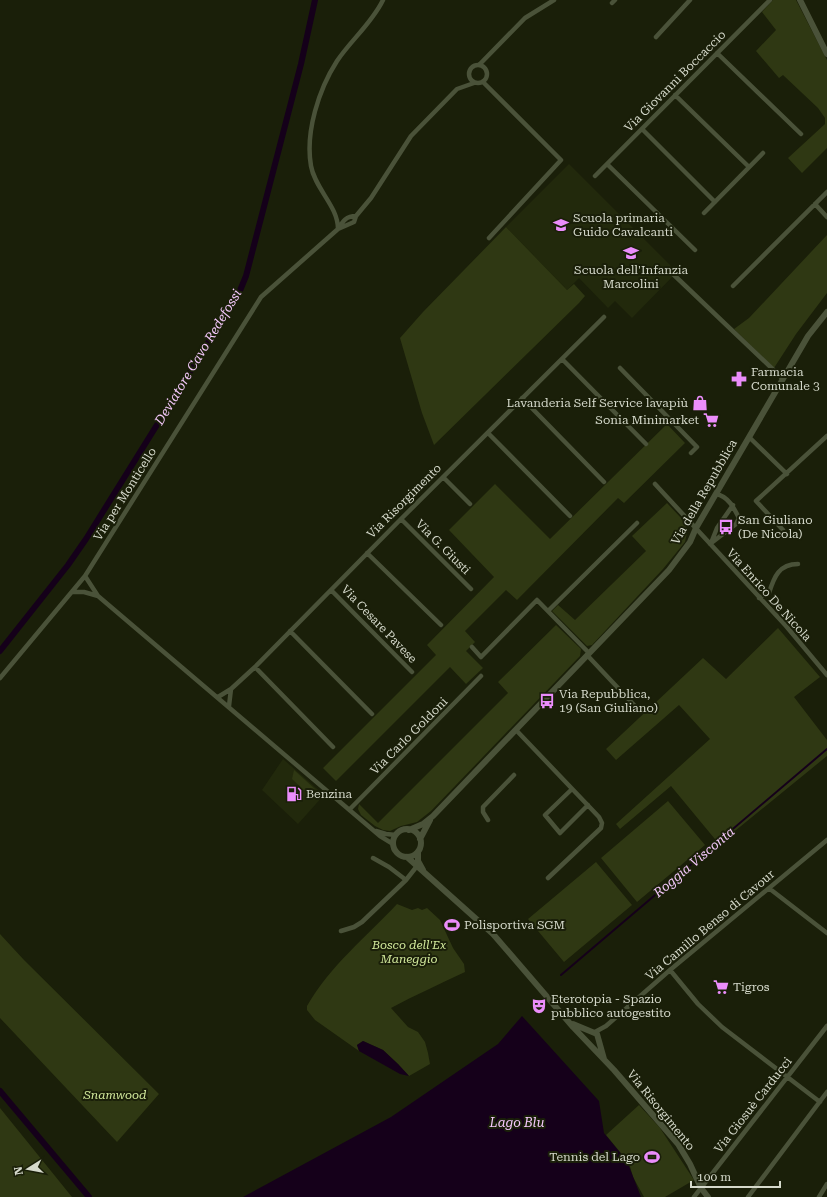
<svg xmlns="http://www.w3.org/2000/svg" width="827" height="1197" font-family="'Roboto Serif',serif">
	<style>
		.built { fill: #22290c }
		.green { fill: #2f3813 }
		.water { fill: #15001a }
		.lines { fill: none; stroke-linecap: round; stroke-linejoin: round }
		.stream { stroke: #15001a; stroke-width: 2 }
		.canal { stroke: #15001a; stroke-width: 6 }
		.minor { stroke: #4a5239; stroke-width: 4.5 }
		.tertiary { stroke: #4a5239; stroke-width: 6 }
		.labels { text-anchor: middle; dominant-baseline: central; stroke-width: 4; stroke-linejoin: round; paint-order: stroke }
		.street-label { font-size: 12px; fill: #d5d9cb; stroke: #1a1f09 }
		.poi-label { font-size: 12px; fill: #d5d9cb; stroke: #1a1f09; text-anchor: start }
		.park-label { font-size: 12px; font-style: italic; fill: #d1e89b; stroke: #1a1f09 }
		.water-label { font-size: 13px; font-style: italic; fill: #f5c9fc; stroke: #1a1f09 }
	</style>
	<rect width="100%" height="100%" fill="#1a1f09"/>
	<path class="built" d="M569,164l108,108 -45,46 -17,-17 -7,7 -29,-30 -12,12 -61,-63z
		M283,759l41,36 -26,29 -36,-34z"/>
	<path class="green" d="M773,0h23l31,60v88l-25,25 -14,-15 37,-34v-6l-7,-10 -35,-33 -4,3 -23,-27 20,-21 -14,-18z
		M506,227l61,63 7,-6 11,12 -6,7 -145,142 -12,-32 -22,-75 23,-26z
		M827,235v58l-31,41 -22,34 -40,-39 15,-11z
		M667,424l18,19 -61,60 -6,-5 -101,102 -11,-10 -41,41 10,11 -9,9 17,17 -17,16 -16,-17 -114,114 -13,-13 113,-113 -9,-10 67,-68 -45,-47 46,-46 55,55z
		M667,503l15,16 4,7 1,7 -2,9 -22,27 -71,76 -5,1 -35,-35 6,-6 17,15 71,-69 -14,-15z
		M556,625l25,24 -1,7 -149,155 -14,11 -16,4 -11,5 -7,-1 -8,-4 -14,-11 -3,-6 1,-5 19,19 130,-130 -10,-11z
		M778,628l42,49 -26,20 33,43v16l-108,88 -48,-58 -51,43 -4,-5 94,-85 -31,-34 -63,55 -10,-11 97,-91 23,21z
		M294,770l21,19 -8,4 -15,-14z
		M668,801l37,44 -68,57 -36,-44z
		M596,862l36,43 -68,57 -36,-43z
		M397,904l15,6 6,-2 4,2 5,-2 13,12 13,28 11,16 1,8c-25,12 -50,23 -74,36l17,19 10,5 7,10 3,11 2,11 -21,12 -11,-12 -15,-14 -20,-9 -6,4 2,6 -44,-31 -8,-10v-4c23,-40 59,-69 90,-102z
		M0,934l24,26 135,134 -42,48 -117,-124z
		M639,1105l21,23 34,52 -29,17h-21l-11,-20 -4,-14 -23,-28z
		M0,1108l72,89h-72z"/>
	<path class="water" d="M522,1016l77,85 5,32 23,28 14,36h-398l148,-80 107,-73z
		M363,1041l20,9 15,14 11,12 -9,-2 -41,-23 -2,-6z"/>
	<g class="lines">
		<path class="stream" d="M561,975l266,-226"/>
		<path class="canal" d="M0,651l68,-86 18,-26 153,-246 7,-17 55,-212 14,-64
			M0,1091l89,106"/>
		<path class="minor" d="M612,3l3,-3
			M656,37l34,-37
			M717,53l84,81
			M469 74a9 9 0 1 1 18 0a9 9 0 1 1-18 0Z
			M479,65l46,-47 29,-18
			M483,82l78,78 -72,78
			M675,95l74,72
			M642,129l73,73
			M607,164l88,86
			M595,176l175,-176
			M815,204l12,13
			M704,213l59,-60
			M338,229c0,-23 -23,-40 -27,-63 -6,-34 8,-77 26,-105 14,-21 35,-38 46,-61
			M338,229c5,-8 8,-13 18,-13
			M674,275l109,104
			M733,286l94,-94
			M562,359l84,85
			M620,368l77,79 -6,6
			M522,398l82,84
			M488,433l82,83
			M749,437l38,37
			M443,477l27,27
			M655,484l131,142 41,49
			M401,519l70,70
			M783,530l-27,-29 71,-65
			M711,543l6,-15 16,-23
			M710,544l26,-20 3,-6c-5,-10 -11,-22 -23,-24
			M367,553l74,72
			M85,576l13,20 282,240 13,8
			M331,590l81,82
			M73,592h11l14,4
			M759,598l10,-5c5,-16 10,-29 29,-29
			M548,611l89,-88
			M290,631l82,83
			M472,647l9,10 56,-57 52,53
			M587,655l47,50
			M255,667l78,80
			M0,678l85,-102 176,-279 77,-68 16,-7 2,-6 15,-18 40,-62 46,-47 17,-6
			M218,697l13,-8 24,-22 146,-148 203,-202
			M229,706l2,-17
			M516,730l83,87 3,6 -1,5 -53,50
			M572,789l-27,26 15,18 28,-28
			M350,809l131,-133
			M488,820l-5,-8v-5l31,-32
			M376,831l10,3 10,1
			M373,858l16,9 17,13
			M770,889l57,44
			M341,931l13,-4 8,-5 44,-42 11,-14
			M670,970l28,34 24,23 98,75
			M595,1032l11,-6 64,-56 157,-130
			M694,1197l133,-171
			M748,1197l79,-105
			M819,1197l8,-13"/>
		<path class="tertiary" d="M800,0l27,54
			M393 843a14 14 0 1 1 28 0a14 14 0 1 1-28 0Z
			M409,830l14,-6 10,-8 236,-246 21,-28 6,-14 112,-192 19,-24
			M420,839l10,-19
			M418,852v9l5,9
			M407,857l86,77 80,93 41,43 64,74 12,20 11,24 7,9
			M573,1024l24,10 7,25"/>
	</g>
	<defs>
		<symbol id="school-bare" viewBox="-9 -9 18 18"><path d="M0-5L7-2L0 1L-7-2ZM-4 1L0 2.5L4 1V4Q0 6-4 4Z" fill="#eb8dfb" stroke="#1a1f09" stroke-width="2.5" paint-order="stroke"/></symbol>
		<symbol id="pharmacy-bare" viewBox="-9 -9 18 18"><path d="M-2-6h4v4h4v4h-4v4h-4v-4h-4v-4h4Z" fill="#eb8dfb" stroke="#1a1f09" stroke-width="2.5" paint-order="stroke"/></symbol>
		<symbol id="shop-bare" viewBox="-9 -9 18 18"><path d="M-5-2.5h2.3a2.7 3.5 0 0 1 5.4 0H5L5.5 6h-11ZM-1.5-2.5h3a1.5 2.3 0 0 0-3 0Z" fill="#eb8dfb" stroke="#1a1f09" stroke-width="2.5" paint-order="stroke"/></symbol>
		<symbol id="supermarket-bare" viewBox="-9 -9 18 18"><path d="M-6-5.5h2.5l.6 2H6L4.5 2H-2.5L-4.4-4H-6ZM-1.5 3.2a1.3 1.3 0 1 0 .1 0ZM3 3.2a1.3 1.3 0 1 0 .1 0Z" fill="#eb8dfb" stroke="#1a1f09" stroke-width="2.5" paint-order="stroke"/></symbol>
		<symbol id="bus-bare" viewBox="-9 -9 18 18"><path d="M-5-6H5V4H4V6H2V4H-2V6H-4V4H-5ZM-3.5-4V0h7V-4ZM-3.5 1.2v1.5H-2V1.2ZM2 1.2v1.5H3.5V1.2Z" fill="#eb8dfb" stroke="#1a1f09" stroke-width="2.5" paint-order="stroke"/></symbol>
		<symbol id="fuel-bare" viewBox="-9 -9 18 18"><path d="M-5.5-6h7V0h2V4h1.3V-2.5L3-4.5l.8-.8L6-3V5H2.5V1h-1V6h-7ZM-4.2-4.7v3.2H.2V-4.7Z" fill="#eb8dfb" stroke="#1a1f09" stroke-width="2.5" paint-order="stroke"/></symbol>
		<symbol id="stadium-bare" viewBox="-9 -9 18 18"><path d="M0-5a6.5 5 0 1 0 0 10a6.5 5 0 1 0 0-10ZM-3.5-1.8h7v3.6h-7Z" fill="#eb8dfb" stroke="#1a1f09" stroke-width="2.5" paint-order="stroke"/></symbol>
		<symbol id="theatre-bare" viewBox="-9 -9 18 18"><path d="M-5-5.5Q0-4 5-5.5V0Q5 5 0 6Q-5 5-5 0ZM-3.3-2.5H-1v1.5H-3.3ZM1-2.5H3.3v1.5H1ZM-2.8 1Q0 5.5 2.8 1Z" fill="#eb8dfb" stroke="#1a1f09" stroke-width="2.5" paint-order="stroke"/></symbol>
	</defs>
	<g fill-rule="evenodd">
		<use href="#school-bare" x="550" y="214" width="22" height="22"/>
		<use href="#school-bare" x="620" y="242" width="22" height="22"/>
		<use href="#pharmacy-bare" x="728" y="368" width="22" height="22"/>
		<use href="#shop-bare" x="689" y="392" width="22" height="22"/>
		<use href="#supermarket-bare" x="700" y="409" width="22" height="22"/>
		<use href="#bus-bare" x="715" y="516" width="22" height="22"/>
		<use href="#bus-bare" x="536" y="690" width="22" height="22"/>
		<use href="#fuel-bare" x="283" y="783" width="22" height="22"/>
		<use href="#stadium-bare" x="441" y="914" width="22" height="22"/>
		<use href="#supermarket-bare" x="710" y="976" width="22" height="22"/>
		<use href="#theatre-bare" x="528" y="995" width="22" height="22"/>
		<use href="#stadium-bare" x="641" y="1146" width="22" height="22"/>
	</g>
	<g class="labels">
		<g class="street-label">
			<text transform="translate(675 81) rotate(-45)">Via Giovanni Boccaccio</text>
			<text transform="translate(704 492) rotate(-60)">Via della Repubblica</text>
			<text transform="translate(125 494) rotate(-58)">Via per Monticello</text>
			<text transform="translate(404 501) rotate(-45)">Via Risorgimento</text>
			<text transform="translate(443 547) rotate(45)">Via G. Giusti</text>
			<text transform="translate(769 595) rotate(48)">Via Enrico De Nicola</text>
			<text transform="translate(379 624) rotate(46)">Via Cesare Pavese</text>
			<text transform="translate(409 736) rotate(-45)">Via Carlo Goldoni</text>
			<text transform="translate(710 925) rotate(-40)">Via Camillo Benso di Cavour</text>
			<text transform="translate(753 1105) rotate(-52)">Via Giosuè Carducci</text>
			<text transform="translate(661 1110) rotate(51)">Via Risorgimento</text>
		</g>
		<g class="poi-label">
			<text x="573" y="218">Scuola primaria<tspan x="573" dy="14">Guido Cavalcanti</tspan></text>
			<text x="631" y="270" text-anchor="middle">Scuola dell'Infanzia<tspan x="631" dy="14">Marcolini</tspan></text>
			<text x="751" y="372">Farmacia<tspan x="751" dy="14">Comunale 3</tspan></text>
			<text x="688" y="403" text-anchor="end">Lavanderia Self Service lavapiù</text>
			<text x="699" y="420" text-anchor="end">Sonia Minimarket</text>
			<text x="738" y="520">San Giuliano<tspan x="738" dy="14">(De Nicola)</tspan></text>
			<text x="559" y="694">Via Repubblica,<tspan x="559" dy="14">19 (San Giuliano)</tspan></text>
			<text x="306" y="794">Benzina</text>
			<text x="464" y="925">Polisportiva SGM</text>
			<text x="733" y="987">Tigros</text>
			<text x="551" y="999">Eterotopia - Spazio<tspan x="551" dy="14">pubblico autogestito</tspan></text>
			<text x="640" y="1157" text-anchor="end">Tennis del Lago</text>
		</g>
		<g class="park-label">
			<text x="409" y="945">Bosco dell'Ex<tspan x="409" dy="14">Maneggio</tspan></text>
			<text x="115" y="1095">Snamwood</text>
		</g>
		<g class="water-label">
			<text transform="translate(198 357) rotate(-59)">Deviatore Cavo Redefossi</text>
			<text transform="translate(694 862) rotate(-40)">Roggia Visconta</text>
			<text x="517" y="1122">Lago Blu</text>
		</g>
	</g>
	<g transform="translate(28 1169) rotate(259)" stroke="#1a1f09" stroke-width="3" paint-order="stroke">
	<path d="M0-3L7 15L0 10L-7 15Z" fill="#d5d9cb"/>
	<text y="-6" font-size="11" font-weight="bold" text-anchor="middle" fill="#d5d9cb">N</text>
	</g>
	<path d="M691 1181v6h89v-6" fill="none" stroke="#d5d9cb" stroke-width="2"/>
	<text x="697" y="1181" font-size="12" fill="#d5d9cb" stroke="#1a1f09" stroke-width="3" paint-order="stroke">100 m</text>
</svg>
